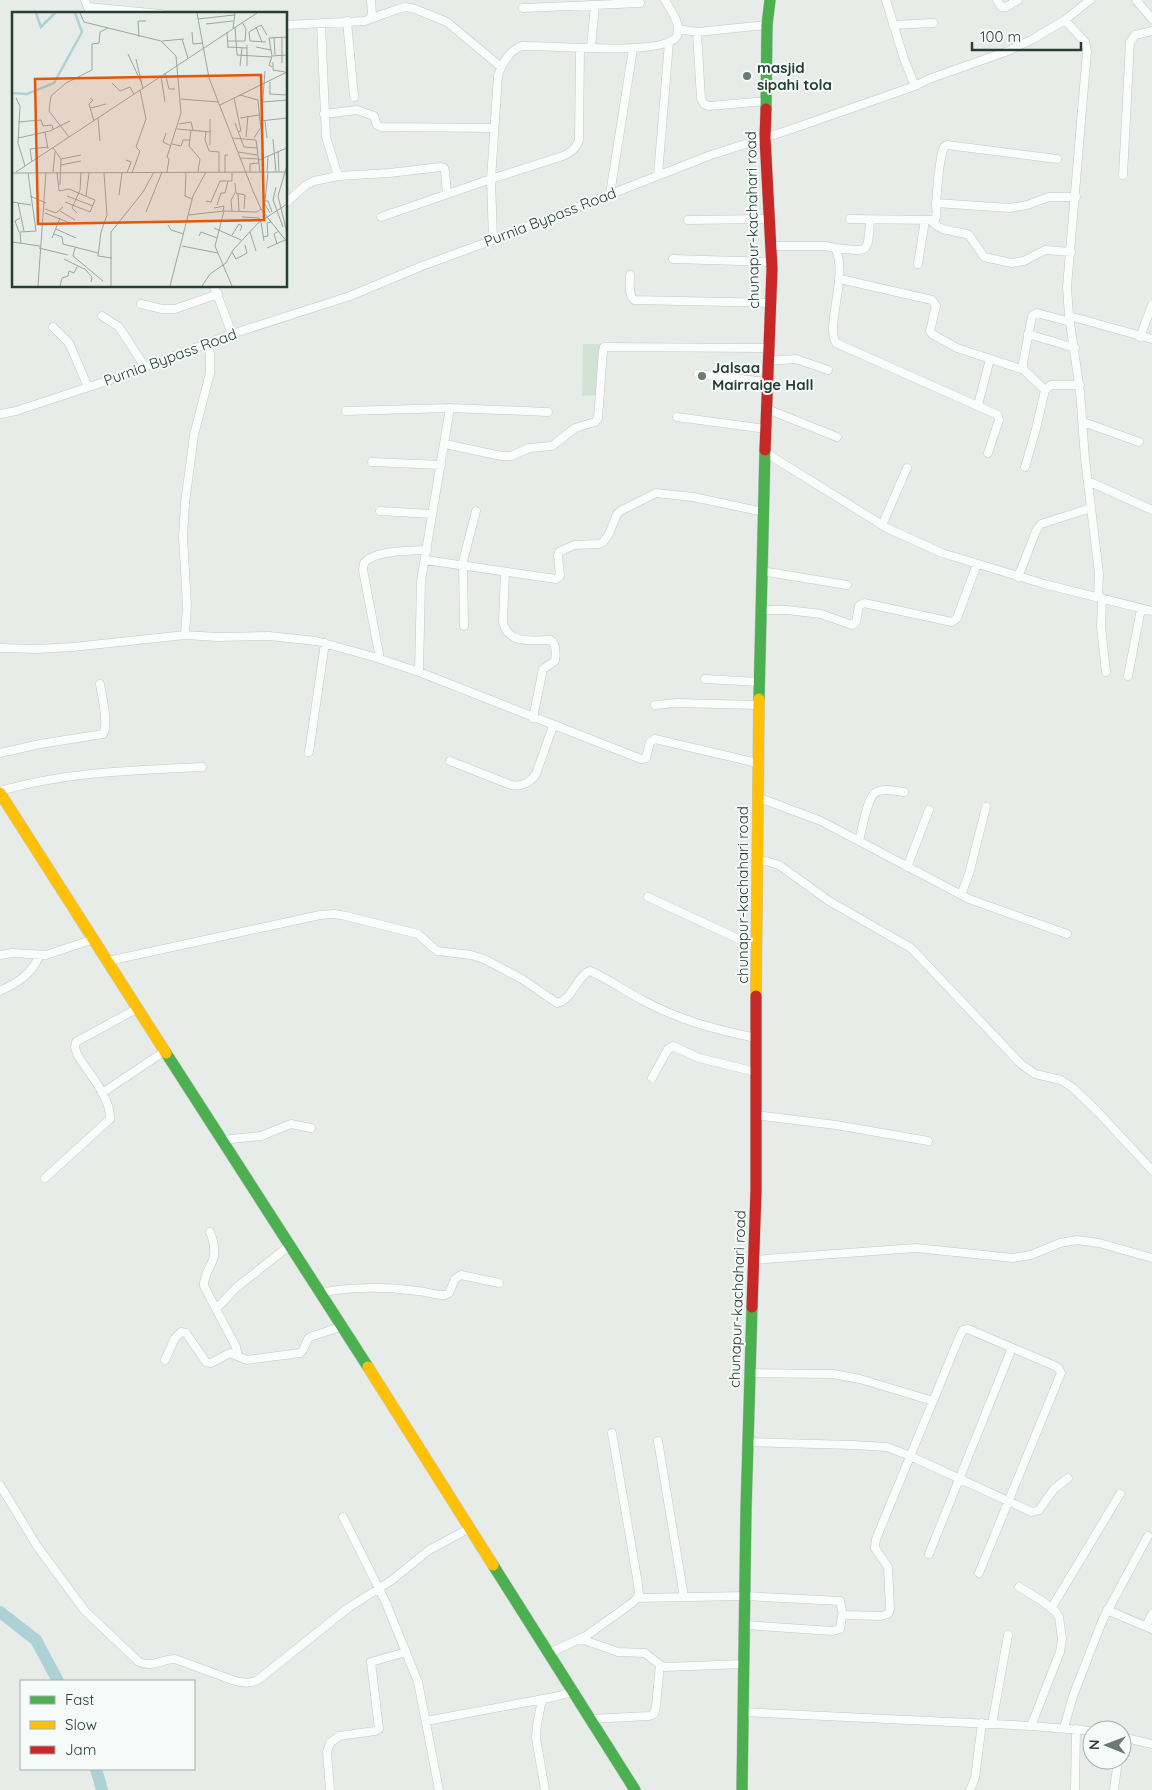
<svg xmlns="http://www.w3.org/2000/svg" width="1152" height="1790" font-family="Quicksand,sans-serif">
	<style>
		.green { fill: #d2e3d6 }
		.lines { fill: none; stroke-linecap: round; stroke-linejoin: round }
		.river { stroke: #acd2d5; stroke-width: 12 }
		.street-casing { stroke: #c4c9c6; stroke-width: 9 }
		.fast-casing { stroke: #c3c9c6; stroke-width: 12 }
		.slow-casing { stroke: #c3c9c6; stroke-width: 12 }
		.jam-casing { stroke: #c3c9c6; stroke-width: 12 }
		.street { stroke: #fbfcfc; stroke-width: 8 }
		.fast { stroke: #4caf50; stroke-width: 11 }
		.slow { stroke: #ffc107; stroke-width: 11 }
		.jam { stroke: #c62828; stroke-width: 11 }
		.poi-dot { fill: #6a7b75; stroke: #f6faf8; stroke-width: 2 }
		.labels { text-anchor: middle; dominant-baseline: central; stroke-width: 4; stroke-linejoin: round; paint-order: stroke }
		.poi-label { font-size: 15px; font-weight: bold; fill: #263e36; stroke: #f6faf8; text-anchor: start }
		.street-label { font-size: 15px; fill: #263e36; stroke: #f6faf8 }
		.inset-river { fill: none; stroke: #acd2d5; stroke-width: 2.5 }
		.inset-road { fill: none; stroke: #9aa6a1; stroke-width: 1 }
		.view { fill: #de580e; fill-opacity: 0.15; stroke: #de580e; stroke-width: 2.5 }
		.inset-edge { fill: none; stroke: #263e36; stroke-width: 2.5 }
	</style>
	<rect width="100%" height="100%" fill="#e7ece9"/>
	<path class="green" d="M583,344h18l-5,51 -14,1z"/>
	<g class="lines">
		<path class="river" d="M0,1612l36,28 22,41
			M96,1769l6,21"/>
		<defs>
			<path id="street" d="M85,0l5,14
				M886,0l18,59 11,27
				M997,0l4,7h5l12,-7
				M1136,0l16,19
				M88,7l73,7
				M523,8l117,-5
				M370,19l28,-10 8,-2 9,2 32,13 54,45
				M1065,20l20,22 2,9 -20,236 2,29 83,23
				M347,21l7,76
				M321,23l5,114 12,39
				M286,25l79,-4 5,-2 2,-5 -1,-14
				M893,25l40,-2
				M678,29l19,3 70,-7
				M697,32l4,67 3,5 5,2 57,-5
				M591,47l4,-42
				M324,114l33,-4 17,6 3,9 4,2 113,1
				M658,175l11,-133
				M1123,175l7,-133 5,-7 17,-4
				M610,194l23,-145
				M286,203l20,-18 8,-4 24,-5 51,-3 52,-6 3,1 1,3 2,23
				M936,203l74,5 17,-3 22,-8h27
				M381,217l110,-38 72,-23c8,-4 13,-7 16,-16l1,-92
				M850,219l85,1c3,-6 1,-10 1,-16 1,-13 3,-46 8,-57l3,-2 110,14
				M688,220l82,-1
				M931,220c9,13 25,10 38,15l15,22 28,6 12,-2 21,-11 26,2
				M493,240l-2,-61 7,-103c3,-12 12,-26 24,-30 24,-1 144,11 155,-10 5,-11 -7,-27 -12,-36
				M771,246h55l9,2c14,27 -10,77 1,95l162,72 1,5 -11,33
				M835,248c34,3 33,7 35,-28
				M673,259l99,3
				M918,264l7,-44
				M630,275c0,9 -2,19 4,25l136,3
				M840,279l92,21 4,6 -6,25 2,3 25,14 67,22
				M214,286l18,48
				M141,304l21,5h13l43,-15
				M102,316l17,11 26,40
				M1069,316l11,75 5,68 14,114 -1,24
				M53,327l16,16 19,44
				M1028,334l47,14
				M1140,337l12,-32
				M767,361l29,-2 32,11
				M698,374l69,8
				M1045,390l-21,-20 -1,-7 9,-47 5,-3 33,9
				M978,405l12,-46
				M767,409l70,28
				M346,411l104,-3 98,4
				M0,414l16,-3 100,-33 116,-44 118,-38 72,-30 71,-26 218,-85 78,-25 126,-44 14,-7 79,-28 25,-12 32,-19 25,-20
				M677,417l89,12
				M1083,422l56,20
				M445,444l56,12h10l18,-8 23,-2 23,-18 20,-6 3,-4 5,-67 1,-4 164,1
				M766,453l121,75 55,25 102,31 108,27
				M372,462l69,3
				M1025,467l11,-38 9,-39 6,-5h29
				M1088,481l64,29
				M380,511l52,3
				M882,525l25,-57
				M425,560l131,19 4,-3 -2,-20 1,-4 15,-7 25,-1 4,-2 6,-8 8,-20 5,-4 34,-17 37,4 71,15
				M462,565l14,-54
				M463,566l1,60
				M761,571l86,14
				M505,572l-2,50c5,23 29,18 47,18 7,3 6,14 5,21l-12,8 -10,49
				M1018,577l18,-46 5,-7 50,-16
				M1102,598l-1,29 5,45
				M760,610h27l34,4 31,11 4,-3 3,-16 5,-3 88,19 5,-4 20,-54
				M185,635l2,-30 -4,-67 2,-35 9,-68 16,-62v-19l-2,-11
				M0,648l37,1 36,-2 112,-12 32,2 52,-1 47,5 58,16 45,15 222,87 5,-1 4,-16 5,-3 102,24
				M380,659l-17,-89 1,-7c11,-13 45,-12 63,-13
				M419,672l2,-91 29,-173
				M1128,676l13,-67
				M705,679l54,3
				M655,705l22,-2 81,2
				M309,752l16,-109
				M0,753l40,-9 63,-10c6,-10 -1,-38 -3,-50
				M450,761l61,24c10,2 19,-2 25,-11l17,-48
				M0,791c66,-19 134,-21 202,-24
				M757,797l64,24 148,78 98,35
				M859,841c3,-11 8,-44 17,-49 8,-4 20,-1 28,0
				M757,862l8,-1 14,4 50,36 82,47 110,116 14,10 26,6 12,8 24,23 55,59
				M907,867l22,-57
				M961,895l8,-21 17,-67
				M648,897l108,50
				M0,955l12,-2 34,2 48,-16
				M108,961l212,-46 14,-1 12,2 72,18 19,17 34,4 13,4 38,20 35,24c15,-2 19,-27 33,-32 19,8 36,21 54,30 35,19 73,29 112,37
				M0,991c17,-8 32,-17 39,-35
				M652,1078l16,-29 5,-3 26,12 57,14
				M102,1093l63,-42
				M755,1115l81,10 92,16
				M222,1140l39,-4 30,-12 20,4
				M45,1178l65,-59c1,-22 -22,-46 -33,-65l-2,-7 1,-5 62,-34
				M210,1232c3,7 5,15 4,24 -2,10 -11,19 -10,30l32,61 2,9
				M753,1260l163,-12 97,10 18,-3 29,-12 17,-3 22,3 53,15
				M321,1293c28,-7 68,-6 97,-2 9,1 17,4 27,4l4,-2 6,-14 6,-4 38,8
				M217,1308l20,-21 52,-41
				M165,1360l10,-22 6,-6 5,1 20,29 5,1 19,-10 17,7 53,-7c6,-4 5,-12 10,-16l33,-11
				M750,1373l83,1 27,5 73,22
				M658,1441l26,156
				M748,1442l105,3 34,2 23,9 122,56 7,-2 15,-21 14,-11
				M0,1485l37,61 48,65 54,51c12,6 24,-3 36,-3l60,22c9,2 16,3 24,-2l89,-71 44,-28 37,-30 41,-22
				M343,1517l43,86 32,79 21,108
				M929,1554l83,-206
				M1019,1587l23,14 14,11 3,5 3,22 -2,13 -29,74
				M637,1598l108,-2 95,5 3,14
				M1052,1607l68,-113
				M1107,1610l45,19
				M745,1625l88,6 7,-2 2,-13 3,-1 36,1 7,-2 2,-5 -2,-42 -13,-19 1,-9 83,-201 4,-8 5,-1 87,37 4,3 2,4 -82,200
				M1146,1626l6,-12
				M581,1639l37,13 27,1 15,12 5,2 79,-3
				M549,1653l37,-17 46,-33 7,-7 -1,-12 -26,-151
				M542,1699l-5,26 -1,13 9,52
				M743,1712l288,14 61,5
				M590,1719l59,-3 5,-2 2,-8 4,-41
				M426,1721l128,-24 19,-5
				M992,1724l16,-89
				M1064,1728l9,-32 30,-77 45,-83
				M1122,1737l30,7
				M330,1790l-3,-38 3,-9 9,-7 36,-5 4,-2 -8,-67 35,-10
				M970,1790l5,-12 7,-55
				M1075,1790l1,-61
				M1114,1790l4,-30"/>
			<path id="fast" d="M766,109l1,-84 3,-25
				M759,699l6,-249
				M166,1053l202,314
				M493,1565l142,225
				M742,1790l4,-281 6,-202"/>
			<path id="slow" d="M0,793l166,260
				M756,996l3,-297
				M368,1367l125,198"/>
			<path id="jam" d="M765,450l7,-181 -7,-131 1,-29
				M752,1307l4,-116v-195"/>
		</defs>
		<use href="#street" class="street-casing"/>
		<use href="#fast" class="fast-casing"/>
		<use href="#slow" class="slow-casing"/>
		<use href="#jam" class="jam-casing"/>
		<use href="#street" class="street"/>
		<use href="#fast" class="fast"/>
		<use href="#slow" class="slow"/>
		<use href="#jam" class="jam"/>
	</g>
	<g class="poi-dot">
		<circle cx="747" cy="76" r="5"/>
		<circle cx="702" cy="376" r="5"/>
	</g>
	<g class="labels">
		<g class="poi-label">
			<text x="757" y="67">masjid<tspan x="757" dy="17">sipahi tola</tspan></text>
			<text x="712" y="367">Jalsaa<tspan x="712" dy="17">Mairraige Hall</tspan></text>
		</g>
		<g class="street-label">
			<text transform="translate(550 217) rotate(-21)">Purnia Bypass Road</text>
			<text transform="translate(752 220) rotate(-91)">chunapur-kachahari road</text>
			<text transform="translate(170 357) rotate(-20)">Purnia Bypass Road</text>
			<text transform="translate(742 895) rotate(-90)">chunapur-kachahari road</text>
			<text transform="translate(737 1299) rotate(-88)">chunapur-kachahari road</text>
		</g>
	</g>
	<g transform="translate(12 12)">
		<rect width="275" height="275" fill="#e7ece9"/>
		<path class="inset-river" d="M24,1l5,14 14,-14M0,81l15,1 27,-11 28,-51 -7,-19"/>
		<path class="inset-road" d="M68,1l4,9 77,19 15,15 5,57 -14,44 2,2 -2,13M185,1l12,65 44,113 8,18 26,33M186,7l36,-4M194,12l27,-3M223,15l2,28 34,2M244,15l6,15M221,16l2,-15M180,20l1,12 10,-1M215,20l1,16M127,25l-1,-16h8M262,25l1,18M170,27l6,19M150,29l22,-2M216,29h17l1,-12 -4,-7M254,30l-16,-1 -1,-9 12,-7 6,10M235,33v21M216,35l19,1M244,35l15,3M116,42l13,28M260,44l-3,-18 18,-1M124,47l7,30M261,50v8l12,2M270,51v-26M228,54l2,-18M260,55l-3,-2 3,-9 15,-1M153,61l4,16h6M149,64l4,26M258,70v12l17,1M100,71l8,8 10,-4 4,7M228,83l18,5 2,21 27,-3M4,86l4,8 -2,37 7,23M78,86l3,2 -4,4 5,17M222,86l7,33 -3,1M169,87l37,3M251,90l24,-2M208,93l67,-33M79,96l15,-4M250,98l3,-39M86,106l2,23M228,106l19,-3M198,107v26M253,109l2,17M6,110l23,-2 2,6 9,-1 1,5M223,111l9,24 13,1M167,112l12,-2 2,8M165,117l34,3M179,118l-2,16 11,13 -2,13M33,120l3,17M194,120l-1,8 4,11 10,1v20M154,121l-3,9 8,4M57,125l-20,-26 2,-15 15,-13 26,-13v-26l7,-1 1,-11 8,-4M234,125l2,-21M6,126l32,-7 20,-10M220,126l24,2 4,32M242,126l7,-11 -1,-5M261,127l3,33M160,132l9,2 2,-6h7M41,136l8,11 20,-4M266,139l1,21M226,140l19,3M229,146l17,1M114,148l5,2 -4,11M247,148l28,-12M20,150l-2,-13 18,-2M49,153l20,-4M275,153l-9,31 9,37M4,160l241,-159M41,160l2,-20M45,160l2,19 10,-2 26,11 -5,12 -25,-10M174,160l-1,24 7,3M238,160v-8l9,-1M255,160l1,-16M0,161l275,-1M92,161l3,42 -6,17 -3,24 14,2M120,161l8,-22 -4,-4 10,-28 -6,-29M213,161v-18h3M223,171l1,10 9,2 -1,14M48,173l1,-26M264,175l-3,13 10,27M226,182l1,17M107,183l3,-22M18,184l16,7M55,184l26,10M74,184l3,-23M194,189l5,1 9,-21h12v-8M253,189l3,-29M0,190l19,3M6,191l6,28M205,193l4,-12h4l3,-12M202,196l10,-2 -1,5M33,197l11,4 7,-6M48,199l15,9M220,199l-1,-11 4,-7M134,200l16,-40M33,201l25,10M65,201l-5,-5 8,-18 1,-18M258,201l-7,-12h5l4,11M176,203l36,-4M230,205l17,1 1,3M249,210l3,19M156,213l3,5 13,4M202,216l27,12M44,217l20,9M7,220l-4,-11 5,-3M238,220l6,19M42,222l8,3 1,7 35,9M220,223l7,-11 3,2 -2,5M187,224l2,-4 16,6M251,225l5,-1 -1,-13 4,-1M40,226l8,-20M0,230l28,4M9,231l-1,-11 16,-1 -8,-58M265,232l-3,-10 5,-3M170,234l36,7M27,236l29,7M63,236l-2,8 30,25M255,236l18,-8M220,240l4,7 11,-6 -2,-8M52,247l20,10M72,256l8,9 -1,5M26,274l8,-114M48,274l2,-8 6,-2 1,-5 5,2 3,-6M99,274v-54l32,-40 11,-20M158,274l23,-90 13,-24M190,274l8,-12 16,-11 7,-13 25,-27 29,-19M220,274l-17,-40 9,-35 33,1 4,-3"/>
		<path class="view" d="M249,63l3,145 -226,4 -3,-145z"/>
		<rect width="275" height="275" class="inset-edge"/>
	</g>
	<rect x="20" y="1680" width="175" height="90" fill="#f6faf8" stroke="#a3afaa"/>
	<rect x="30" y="1696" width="25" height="8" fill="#4caf50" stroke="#a3afaa"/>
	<text x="65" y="1705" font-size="15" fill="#263e36">Fast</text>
	<rect x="30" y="1721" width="25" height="8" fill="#ffc107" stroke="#a3afaa"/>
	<text x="65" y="1730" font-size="15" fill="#263e36">Slow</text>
	<rect x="30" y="1746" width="25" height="8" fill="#c62828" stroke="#a3afaa"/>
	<text x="65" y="1755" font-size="15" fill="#263e36">Jam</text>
	<g transform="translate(1107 1745) rotate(271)"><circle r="24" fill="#f6faf8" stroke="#a3afaa"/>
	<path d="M0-4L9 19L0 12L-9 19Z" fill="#6a7b75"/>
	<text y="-8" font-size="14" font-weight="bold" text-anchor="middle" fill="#263e36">N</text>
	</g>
	<path d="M972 42v8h109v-8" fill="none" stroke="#263e36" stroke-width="2.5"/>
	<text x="980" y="42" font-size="15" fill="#263e36" stroke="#f6faf8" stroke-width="4" paint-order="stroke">100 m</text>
</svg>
